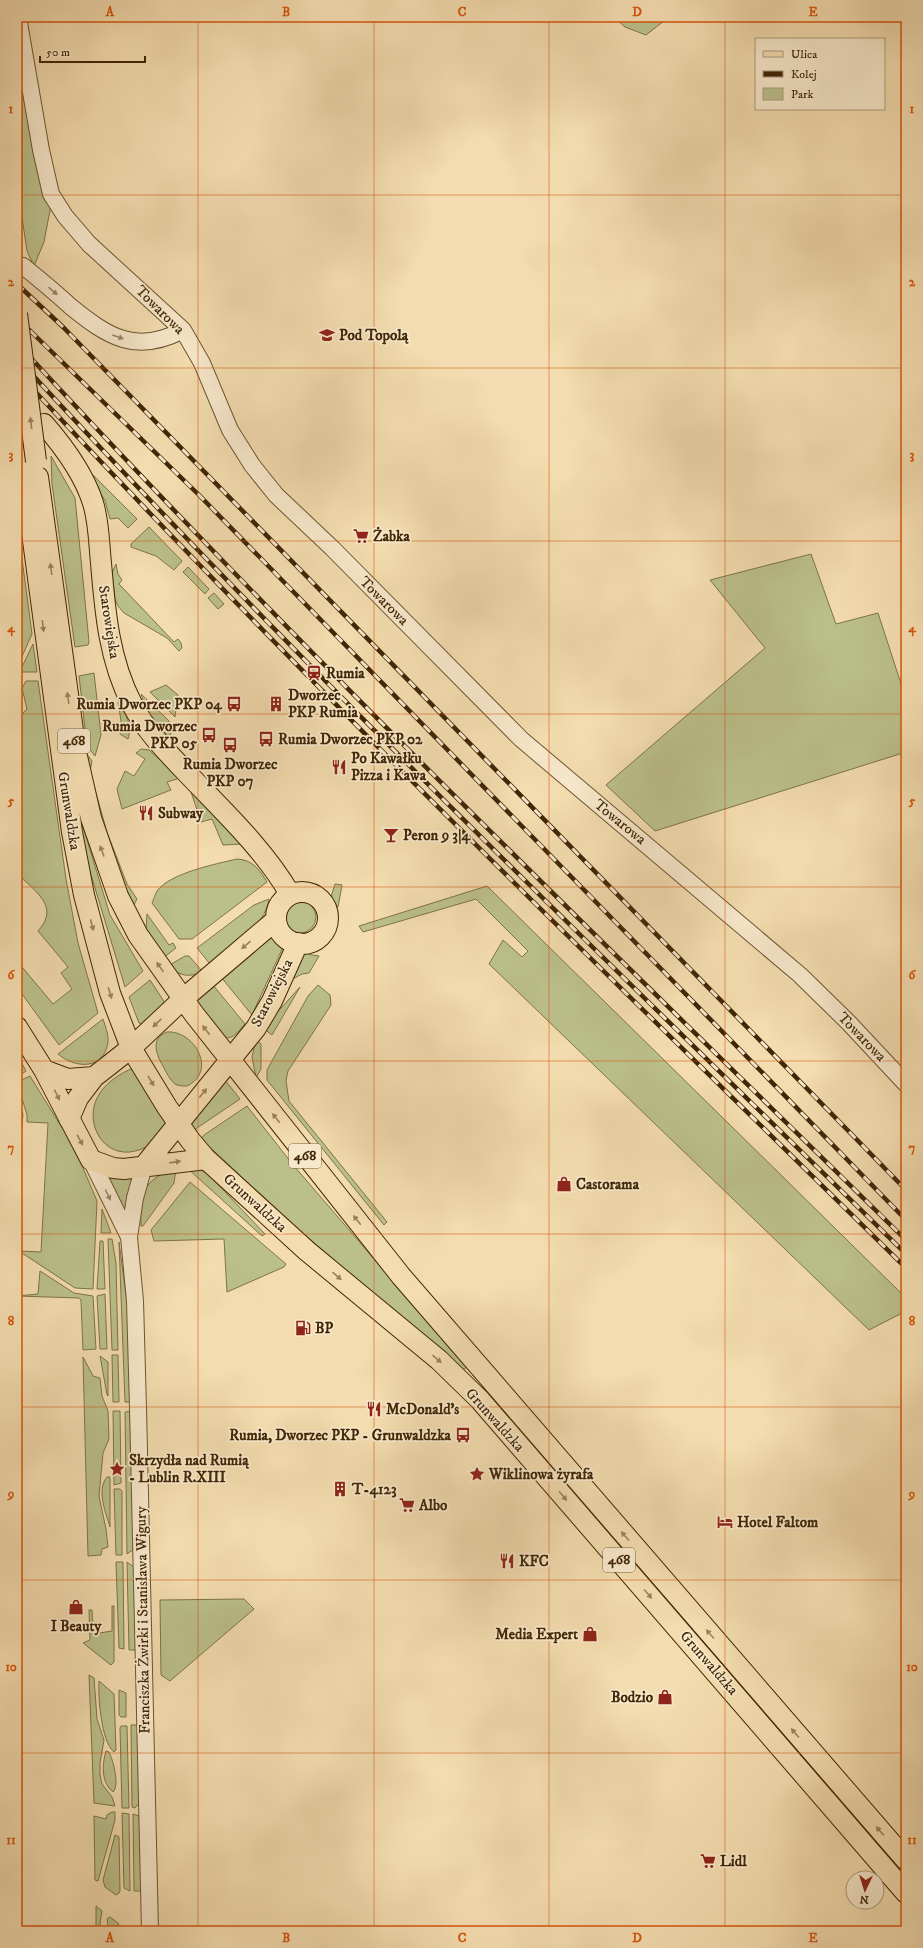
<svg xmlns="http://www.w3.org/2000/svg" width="923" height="1948" font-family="'IM FELL DW Pica',serif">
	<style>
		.green { fill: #bbc08b; stroke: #7e7348 }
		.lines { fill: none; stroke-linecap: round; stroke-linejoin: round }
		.minor-casing { stroke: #6e5430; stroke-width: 18 }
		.major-casing { stroke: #412606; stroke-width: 22 }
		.minor { stroke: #f7e8cb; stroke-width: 16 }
		.major { stroke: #f3dcaf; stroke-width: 20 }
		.rail-casing { stroke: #412606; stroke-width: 4.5 }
		.rail { stroke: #f7e8cb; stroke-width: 3; stroke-dasharray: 9; stroke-linecap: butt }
		.major-bridge-casing { stroke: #412606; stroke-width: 22; stroke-linecap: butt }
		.major-bridge { stroke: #f3dcaf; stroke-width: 20 }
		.oneway { fill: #9c8768 }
		.oneway2 { fill: #9a815a }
		.grid { fill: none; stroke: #d7540b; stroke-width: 1; stroke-opacity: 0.55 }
		.labels { text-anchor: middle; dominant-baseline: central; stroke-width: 3.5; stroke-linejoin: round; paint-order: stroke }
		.shield { fill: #f7e8cb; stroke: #786041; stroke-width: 1 }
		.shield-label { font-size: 14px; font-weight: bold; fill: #412606 }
		.street-label { font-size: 15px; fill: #412606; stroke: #f7e8cb }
		.poi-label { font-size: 15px; font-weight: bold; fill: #412606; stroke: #f7e8cb; text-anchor: start }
		.neatline { fill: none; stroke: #d7540b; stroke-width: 1.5 }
		.grid-label { font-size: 13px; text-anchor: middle; font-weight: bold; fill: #d7540b }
	</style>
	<rect width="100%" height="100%" fill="#f3dcaf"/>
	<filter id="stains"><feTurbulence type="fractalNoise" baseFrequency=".005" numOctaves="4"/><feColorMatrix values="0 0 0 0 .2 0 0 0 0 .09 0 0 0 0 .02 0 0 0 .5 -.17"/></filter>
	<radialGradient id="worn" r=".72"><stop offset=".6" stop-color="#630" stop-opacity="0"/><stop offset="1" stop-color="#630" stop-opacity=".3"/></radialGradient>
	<path class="green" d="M614,17h55l-23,18 -21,-8z
		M17,58l23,111 11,36 -7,37 -10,24 -7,-15 -10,-67z
		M51,456l24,42 14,144 -1,3 -13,2 -23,-163z
		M93,475l44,44 -9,9 -10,-10 -8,1 -5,-18 -14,-25z
		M17,521l15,113 -15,34z
		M149,527l33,34 -8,9 -18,-14 -25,-9v-3z
		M811,554l25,70 42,-11 28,86v53l-251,79 -49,-46 159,-137 -55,-68z
		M116,564l2,10 4,6 -3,4 55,58 4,-3 3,4 1,5 -3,3 -12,-13 -43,-25 -6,-7 -3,-7 -3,-26z
		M188,567l21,22 -4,5 -22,-22z
		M214,593l10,11 -6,5 -10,-11z
		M33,644l4,28h-16v-3z
		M94,673l7,62 -6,21 -8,-10 -8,-70z
		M26,681h12l28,198 12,64 20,70 -39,32 -42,-58v-26l36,43 19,-15 -11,-16 7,-6 -30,-36c23,-25 -4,-40 -21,-58v-154l10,-10 -5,-21z
		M166,685l12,10 -3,22 -25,-25z
		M141,694l28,27 2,13 -6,5 -19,-31z
		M118,702c7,12 15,22 10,37l-8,-5 1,-13z
		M83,749l9,12 -2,11 17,60 20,52 10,15 -4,8 -31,-73z
		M141,749l8,1 31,28 -13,4 4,8 -49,19 -5,-20 8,-18 9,5 11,-17 -9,-6z
		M190,789l52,55 -19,1 -11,-26 -11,3z
		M76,804l34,111 33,56 -18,16 -40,-132z
		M237,859c16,1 22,10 30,23l-75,57h-13l-27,-36c2,-4 3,-9 5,-12 13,-18 59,-27 80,-32z
		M335,884l7,1 -4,22 -8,-2v-5z
		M487,886l419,412v13l-37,19 -380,-366 14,-24 19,17 6,-6 -52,-52 -113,33 -4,-6z
		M269,899c-4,29 -38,48 -59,65l-13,-16 57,-43z
		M284 917a16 16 0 1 1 32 0a16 16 0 1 1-32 0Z
		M147,914l22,31 4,-2 3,5 -13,10 -17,-27z
		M273,935l11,10 -32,70 -31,-38z
		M306,954l13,2 -10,17 -7,1 -13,7 13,-25z
		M185,956h4l13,15c-12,8 -24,4 -34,-5z
		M150,980l15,23 -22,21 -4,-1 -10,-26z
		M212,984l33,40c-7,7 -13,18 -23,12l-27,-37z
		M318,985l12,10 1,10 -43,66 -2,10 3,20 98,121 -3,3 -117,-145v-10l41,-74z
		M300,987l-28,48 -9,-7z
		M103,1019c3,9 7,19 4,28 -7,24 -34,20 -49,7z
		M167,1032c27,-2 51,39 20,54 -4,0 -9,0 -12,-2 -5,-4 -8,-10 -11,-16 -7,-12 -15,-29 3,-36z
		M256,1039l5,5v25l-5,9 -4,-21z
		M17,1054l9,17 -9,6z
		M133,1068l34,56c-6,6 -11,15 -18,21 -5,4 -12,6 -19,7 -31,3 -47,-35 -30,-59 7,-11 21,-20 33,-25z
		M30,1076l34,55 19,37 14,33 -4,88 -18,-1 -56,-37 22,1 7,-129 -21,-1v-7l-10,-33z
		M225,1080l15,19 -46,31 -3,-4 1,-5z
		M17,1096l6,18 -2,22h-4z
		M247,1106l47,60 173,201 -4,3 -165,-141 -97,-90 3,-4z
		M186,1167l14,2 10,7 55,58 -3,2z
		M176,1169l-2,14 -31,43h-2c-1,-32 1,-47 35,-57z
		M107,1176l28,1 -6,52z
		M190,1182l96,82 -2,3 -57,25 -3,-53 -70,2 -3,-11z
		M102,1209l9,24h-10z
		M108,1239h4l4,24 2,87h-6z
		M100,1241h3l2,48h-8z
		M119,1242l9,69 3,91h-6z
		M40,1271l34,22 19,3 3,53 -13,1 -2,-50 -2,-2 -62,-2 21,-2z
		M105,1294l2,55h-7l-3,-53z
		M112,1355h6l1,47h-6z
		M100,1356l8,6v34l-1,-1z
		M83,1357l10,19 7,2 2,18 6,15 1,28 -6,14 -4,43 7,33 2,18 -6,2 -1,6 -13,1z
		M113,1411h7l1,72 -7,2z
		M131,1411l3,138 -7,5 -2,-142z
		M107,1477h3v50c-4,-14 -14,-37 -3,-50z
		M114,1489h6l2,2v64h-6z
		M116,1562h7l1,87 -5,-1z
		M127,1562l7,5 2,83h-7z
		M244,1599l10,10 -84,72 -9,-6 -1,-75z
		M112,1606h2v56l-3,3 -28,-22 7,-3 -1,-30h3l1,24 19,-3z
		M89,1675l5,3 3,41 7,21 -4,23v12l2,9 10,13 3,9 -21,-3z
		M99,1681l15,13 2,56 -2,2c-13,-11 -16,-55 -15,-71z
		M119,1690l7,3v24h-5l-2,-2z
		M131,1725h7l2,77 -5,6 -3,-1z
		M121,1726h6l2,82h-7l-2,-80z
		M106,1751l3,1c4,8 11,33 4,40 -12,-10 -11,-27 -7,-41z
		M112,1812h3v8l-17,61 -3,-1 -1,-64 12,3 1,-4z
		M122,1813l7,1 1,77 -6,-3z
		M133,1814l6,2 3,75h-8z
		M115,1835l4,2 1,54 -1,2 -3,2 -11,-8 -2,-7z
		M96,1906l6,5 -2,12 1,8h-5z
		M110,1917l8,6 3,8h-12l-2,-12z"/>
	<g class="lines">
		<defs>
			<path id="minor" d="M18,17l23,133 10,44 14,22 24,28 94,86 19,33 28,67 22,35 24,30 56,53 189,191 279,236 49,48 57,61
				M23,266c16,13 32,26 47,40 38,31 66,49 113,24
				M91,1160l38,77
				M144,1166l-9,32 -6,39 6,64 3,107 12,523"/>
			<path id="major" d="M17,421l55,411 12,63 26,98 21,55 36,59 23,33 16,19 101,92 132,109 41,40 426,493
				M44,424c20,23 40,50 49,79 6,19 6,41 8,60 4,49 8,97 31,141 13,26 35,48 54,68 37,39 77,76 104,122
				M38,477l38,275 15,66 27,78 20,39 56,79 207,262 505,584
				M276 918a26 26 0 1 1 52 0a26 26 0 1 1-52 0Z
				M17,1027l27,43 47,90 22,8 11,1 82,-10
				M44,1070l24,9 26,-2
				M69,1119l9,-21 16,-21 37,-29 52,-49 93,-79
				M144,1166l112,-138 16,-27 26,-58"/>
		</defs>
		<use href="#minor" class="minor-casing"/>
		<use href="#major" class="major-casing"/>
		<use href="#minor" class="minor"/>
		<use href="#major" class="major"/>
		<defs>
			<path id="rail" d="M17,284l46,43 843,863
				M17,318l182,177 707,725
				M17,343c285,310 589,602 889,897
				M17,358c285,310 589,602 889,896
				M17,372c286,309 589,601 889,896"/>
		</defs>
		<use href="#rail" class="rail-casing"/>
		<use href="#rail" class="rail"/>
		<defs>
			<path id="major-bridge" d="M17,314l19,147"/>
		</defs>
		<use href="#major-bridge" class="major-bridge-casing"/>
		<use href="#major-bridge" class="major-bridge"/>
	</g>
	<defs><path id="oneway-solid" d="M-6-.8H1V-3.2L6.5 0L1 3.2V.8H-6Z"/></defs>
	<g class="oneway">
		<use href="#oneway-solid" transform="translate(53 291) rotate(40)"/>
		<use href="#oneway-solid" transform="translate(118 337) rotate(19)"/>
		<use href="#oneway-solid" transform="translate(108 1195) rotate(64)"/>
	</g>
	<g class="oneway2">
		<use href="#oneway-solid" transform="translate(31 423) rotate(-97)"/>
		<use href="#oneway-solid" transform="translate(51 569) rotate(-98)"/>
		<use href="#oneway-solid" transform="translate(43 626) rotate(83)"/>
		<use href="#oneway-solid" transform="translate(68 698) rotate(-98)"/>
		<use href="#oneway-solid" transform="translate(102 851) rotate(-110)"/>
		<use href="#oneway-solid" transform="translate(92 925) rotate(75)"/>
		<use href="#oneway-solid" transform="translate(246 945) rotate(140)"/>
		<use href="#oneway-solid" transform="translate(160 967) rotate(-125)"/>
		<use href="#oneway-solid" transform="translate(110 993) rotate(73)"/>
		<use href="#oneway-solid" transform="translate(157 1023) rotate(137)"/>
		<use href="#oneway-solid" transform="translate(206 1030) rotate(-128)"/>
		<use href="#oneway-solid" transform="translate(151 1081) rotate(59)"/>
		<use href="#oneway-solid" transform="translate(203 1093) rotate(-51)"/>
		<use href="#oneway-solid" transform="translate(57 1095) rotate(64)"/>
		<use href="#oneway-solid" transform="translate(276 1118) rotate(-128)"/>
		<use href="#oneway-solid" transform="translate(80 1140) rotate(61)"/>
		<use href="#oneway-solid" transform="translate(175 1162) rotate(-8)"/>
		<use href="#oneway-solid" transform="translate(357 1220) rotate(-129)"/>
		<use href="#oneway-solid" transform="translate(337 1276) rotate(40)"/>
		<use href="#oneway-solid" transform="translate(437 1359) rotate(41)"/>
		<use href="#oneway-solid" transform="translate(563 1496) rotate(49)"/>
		<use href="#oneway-solid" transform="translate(625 1536) rotate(-131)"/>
		<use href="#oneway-solid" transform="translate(648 1594) rotate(49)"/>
		<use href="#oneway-solid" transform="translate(710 1634) rotate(-131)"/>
		<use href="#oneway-solid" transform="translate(795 1733) rotate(-131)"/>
		<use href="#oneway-solid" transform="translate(880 1831) rotate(-131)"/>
	</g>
	<path class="grid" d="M198,17v1914M374,17v1914M549,17v1914M725,17v1914M17,195h889M17,368h889M17,541h889M17,714h889M17,887h889M17,1061h889M17,1234h889M17,1407h889M17,1580h889M17,1753h889"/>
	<defs>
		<symbol id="school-bare" viewBox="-9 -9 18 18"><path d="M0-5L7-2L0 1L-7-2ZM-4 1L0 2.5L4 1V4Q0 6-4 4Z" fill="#8f2418" stroke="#f7e8cb" stroke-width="2.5" paint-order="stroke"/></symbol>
		<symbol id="supermarket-bare" viewBox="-9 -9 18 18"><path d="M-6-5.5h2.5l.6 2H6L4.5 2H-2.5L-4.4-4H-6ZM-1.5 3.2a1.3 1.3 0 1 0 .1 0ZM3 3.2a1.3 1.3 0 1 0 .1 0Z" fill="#8f2418" stroke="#f7e8cb" stroke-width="2.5" paint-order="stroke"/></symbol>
		<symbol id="station-bare" viewBox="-9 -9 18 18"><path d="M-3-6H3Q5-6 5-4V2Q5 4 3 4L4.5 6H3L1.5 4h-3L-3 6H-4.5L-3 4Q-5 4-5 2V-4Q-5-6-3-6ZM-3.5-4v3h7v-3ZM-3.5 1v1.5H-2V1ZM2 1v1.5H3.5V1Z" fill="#8f2418" stroke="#f7e8cb" stroke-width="2.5" paint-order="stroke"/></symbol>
		<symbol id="bus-bare" viewBox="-9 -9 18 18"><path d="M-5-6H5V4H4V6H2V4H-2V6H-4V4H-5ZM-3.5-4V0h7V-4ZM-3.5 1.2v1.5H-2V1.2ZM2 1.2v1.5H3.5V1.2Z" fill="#8f2418" stroke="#f7e8cb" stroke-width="2.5" paint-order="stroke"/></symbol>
		<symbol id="building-bare" viewBox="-9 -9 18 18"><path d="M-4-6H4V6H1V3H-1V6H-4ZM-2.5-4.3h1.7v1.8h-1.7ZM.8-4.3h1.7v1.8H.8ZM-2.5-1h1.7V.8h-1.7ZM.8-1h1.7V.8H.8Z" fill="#8f2418" stroke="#f7e8cb" stroke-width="2.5" paint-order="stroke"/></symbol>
		<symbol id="restaurant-bare" viewBox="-9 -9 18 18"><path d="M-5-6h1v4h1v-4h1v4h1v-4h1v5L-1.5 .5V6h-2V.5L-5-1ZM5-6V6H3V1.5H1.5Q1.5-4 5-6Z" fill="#8f2418" stroke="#f7e8cb" stroke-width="2.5" paint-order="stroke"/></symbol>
		<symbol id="bar-bare" viewBox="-9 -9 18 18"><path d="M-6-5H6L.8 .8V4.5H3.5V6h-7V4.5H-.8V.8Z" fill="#8f2418" stroke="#f7e8cb" stroke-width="2.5" paint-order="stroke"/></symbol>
		<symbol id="shop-bare" viewBox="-9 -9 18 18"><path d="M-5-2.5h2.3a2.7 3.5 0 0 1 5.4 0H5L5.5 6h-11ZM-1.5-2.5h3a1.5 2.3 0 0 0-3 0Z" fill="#8f2418" stroke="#f7e8cb" stroke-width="2.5" paint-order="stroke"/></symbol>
		<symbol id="fuel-bare" viewBox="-9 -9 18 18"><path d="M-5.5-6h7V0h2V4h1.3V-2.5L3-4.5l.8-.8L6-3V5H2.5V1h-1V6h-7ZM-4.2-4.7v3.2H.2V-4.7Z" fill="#8f2418" stroke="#f7e8cb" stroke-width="2.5" paint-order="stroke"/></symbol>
		<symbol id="sight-bare" viewBox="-9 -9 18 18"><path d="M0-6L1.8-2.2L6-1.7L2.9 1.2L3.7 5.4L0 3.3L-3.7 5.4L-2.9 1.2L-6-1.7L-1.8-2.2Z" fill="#8f2418" stroke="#f7e8cb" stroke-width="2.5" paint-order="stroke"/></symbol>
		<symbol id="hotel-bare" viewBox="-9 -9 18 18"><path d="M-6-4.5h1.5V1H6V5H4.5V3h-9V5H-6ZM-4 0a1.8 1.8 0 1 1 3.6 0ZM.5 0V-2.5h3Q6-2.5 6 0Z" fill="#8f2418" stroke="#f7e8cb" stroke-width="2.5" paint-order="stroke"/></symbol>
	</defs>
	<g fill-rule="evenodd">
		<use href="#school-bare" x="316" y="324" width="22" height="22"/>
		<use href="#supermarket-bare" x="350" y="525" width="22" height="22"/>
		<use href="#station-bare" x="303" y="662" width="22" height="22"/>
		<use href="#bus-bare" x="223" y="693" width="22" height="22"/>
		<use href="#building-bare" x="265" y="693" width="22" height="22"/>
		<use href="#bus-bare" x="198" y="724" width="22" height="22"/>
		<use href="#bus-bare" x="255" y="728" width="22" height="22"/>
		<use href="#bus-bare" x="219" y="734" width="22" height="22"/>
		<use href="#restaurant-bare" x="328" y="756" width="22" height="22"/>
		<use href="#restaurant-bare" x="135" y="802" width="22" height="22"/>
		<use href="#bar-bare" x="380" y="824" width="22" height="22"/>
		<use href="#shop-bare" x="553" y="1173" width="22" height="22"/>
		<use href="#fuel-bare" x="292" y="1317" width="22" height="22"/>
		<use href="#restaurant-bare" x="363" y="1398" width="22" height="22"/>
		<use href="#bus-bare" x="452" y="1424" width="22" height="22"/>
		<use href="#sight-bare" x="106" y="1458" width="22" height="22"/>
		<use href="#sight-bare" x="466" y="1463" width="22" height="22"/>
		<use href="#building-bare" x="329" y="1478" width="22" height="22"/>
		<use href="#supermarket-bare" x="396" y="1494" width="22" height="22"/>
		<use href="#hotel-bare" x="714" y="1511" width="22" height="22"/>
		<use href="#restaurant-bare" x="496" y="1550" width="22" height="22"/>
		<use href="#shop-bare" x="65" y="1596" width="22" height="22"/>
		<use href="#shop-bare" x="579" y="1623" width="22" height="22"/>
		<use href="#shop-bare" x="654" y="1686" width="22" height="22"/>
		<use href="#supermarket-bare" x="697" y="1850" width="22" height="22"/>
	</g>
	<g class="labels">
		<g class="shield">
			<rect x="58" y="729" width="32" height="24" rx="3"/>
			<rect x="289" y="1144" width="32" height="24" rx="3"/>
			<rect x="603" y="1548" width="32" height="24" rx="3"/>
		</g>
		<g class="shield-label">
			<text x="74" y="741">468</text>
			<text x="305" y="1156">468</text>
			<text x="619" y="1560">468</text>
		</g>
		<g class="street-label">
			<text transform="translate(160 310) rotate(45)">Towarowa</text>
			<text transform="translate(384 601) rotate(45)">Towarowa</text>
			<text transform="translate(109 622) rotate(81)">Starowiejska</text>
			<text transform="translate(69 811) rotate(81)">Grunwaldzka</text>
			<text transform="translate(620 822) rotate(39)">Towarowa</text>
			<text transform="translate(272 993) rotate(-63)">Starowiejska</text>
			<text transform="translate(862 1037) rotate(46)">Towarowa</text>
			<text transform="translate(255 1203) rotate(42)">Grunwaldzka</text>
			<text transform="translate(495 1420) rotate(48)">Grunwaldzka</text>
			<text transform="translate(143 1620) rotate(-91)">Franciszka Żwirki i Stanisława Wigury</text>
			<text transform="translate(709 1663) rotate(49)">Grunwaldzka</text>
		</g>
		<g class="poi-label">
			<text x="339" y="335">Pod Topolą</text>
			<text x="373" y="536">Żabka</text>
			<text x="326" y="673">Rumia</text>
			<text x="288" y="695">Dworzec<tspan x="288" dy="17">PKP Rumia</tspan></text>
			<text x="222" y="704" text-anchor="end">Rumia Dworzec PKP 04</text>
			<text x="197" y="726" text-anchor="end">Rumia Dworzec<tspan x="197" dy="17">PKP 05</tspan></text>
			<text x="278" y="739">Rumia Dworzec PKP 02</text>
			<text x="351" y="758">Po Kawałku<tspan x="351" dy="17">Pizza i Kawa</tspan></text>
			<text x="230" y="764" text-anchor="middle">Rumia Dworzec<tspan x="230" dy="17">PKP 07</tspan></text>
			<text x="158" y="813">Subway</text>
			<text x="403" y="835">Peron 9 3|4</text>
			<text x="576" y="1184">Castorama</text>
			<text x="315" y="1328">BP</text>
			<text x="386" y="1409">McDonald's</text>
			<text x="451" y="1435" text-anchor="end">Rumia, Dworzec PKP - Grunwaldzka</text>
			<text x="129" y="1460">Skrzydła nad Rumią<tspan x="129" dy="17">- Lublin R.XIII</tspan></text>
			<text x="489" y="1474">Wiklinowa żyrafa</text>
			<text x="352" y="1489">T-4123</text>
			<text x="419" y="1505">Albo</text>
			<text x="737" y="1522">Hotel Faltom</text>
			<text x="519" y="1561">KFC</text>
			<text x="76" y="1626" text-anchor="middle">I Beauty</text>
			<text x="578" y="1634" text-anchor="end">Media Expert</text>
			<text x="653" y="1697" text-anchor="end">Bodzio</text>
			<text x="720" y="1861">Lidl</text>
		</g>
	</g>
	<rect width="923" height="1948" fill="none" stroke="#f3dcaf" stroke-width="44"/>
	<rect x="755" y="38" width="130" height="72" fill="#f7e8cb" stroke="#ae9a7c"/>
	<rect x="763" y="51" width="20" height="6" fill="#f3dcaf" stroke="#ae9a7c"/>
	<text x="791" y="58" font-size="12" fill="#412606">Ulica</text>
	<rect x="763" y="71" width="20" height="6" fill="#412606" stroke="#ae9a7c"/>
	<text x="791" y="78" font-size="12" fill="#412606">Kolej</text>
	<rect x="763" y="88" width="20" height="12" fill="#bbc08b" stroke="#ae9a7c"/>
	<text x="791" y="98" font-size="12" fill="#412606">Park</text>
	<g transform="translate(865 1890) rotate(184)"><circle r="19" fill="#f7e8cb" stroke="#ae9a7c"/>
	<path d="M0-3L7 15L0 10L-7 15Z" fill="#8f2418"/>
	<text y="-6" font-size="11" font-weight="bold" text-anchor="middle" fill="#412606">N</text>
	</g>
	<path d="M40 56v6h105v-6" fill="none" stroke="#412606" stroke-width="2"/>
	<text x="46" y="56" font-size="12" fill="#412606" stroke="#f7e8cb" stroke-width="3" paint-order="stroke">50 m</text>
	<rect x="22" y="22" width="879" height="1904" class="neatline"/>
	<g class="grid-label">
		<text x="110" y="16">A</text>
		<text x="286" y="16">B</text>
		<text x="462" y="16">C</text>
		<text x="637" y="16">D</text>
		<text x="813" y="16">E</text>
		<text x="11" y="113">1</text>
		<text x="912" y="113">1</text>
		<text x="11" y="286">2</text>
		<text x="912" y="286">2</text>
		<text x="11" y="459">3</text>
		<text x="912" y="459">3</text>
		<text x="11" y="632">4</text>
		<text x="912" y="632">4</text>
		<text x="11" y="805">5</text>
		<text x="912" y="805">5</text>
		<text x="11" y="979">6</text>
		<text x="912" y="979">6</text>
		<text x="11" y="1152">7</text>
		<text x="912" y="1152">7</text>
		<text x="11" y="1325">8</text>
		<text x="912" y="1325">8</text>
		<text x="11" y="1498">9</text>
		<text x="912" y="1498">9</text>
		<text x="11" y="1671">10</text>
		<text x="912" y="1671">10</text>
		<text x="11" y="1844">11</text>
		<text x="912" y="1844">11</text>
		<text x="110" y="1942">A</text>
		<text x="286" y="1942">B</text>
		<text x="462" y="1942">C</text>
		<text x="637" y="1942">D</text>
		<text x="813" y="1942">E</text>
	</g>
	<rect width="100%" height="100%" filter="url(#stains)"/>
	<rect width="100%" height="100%" fill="url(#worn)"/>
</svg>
